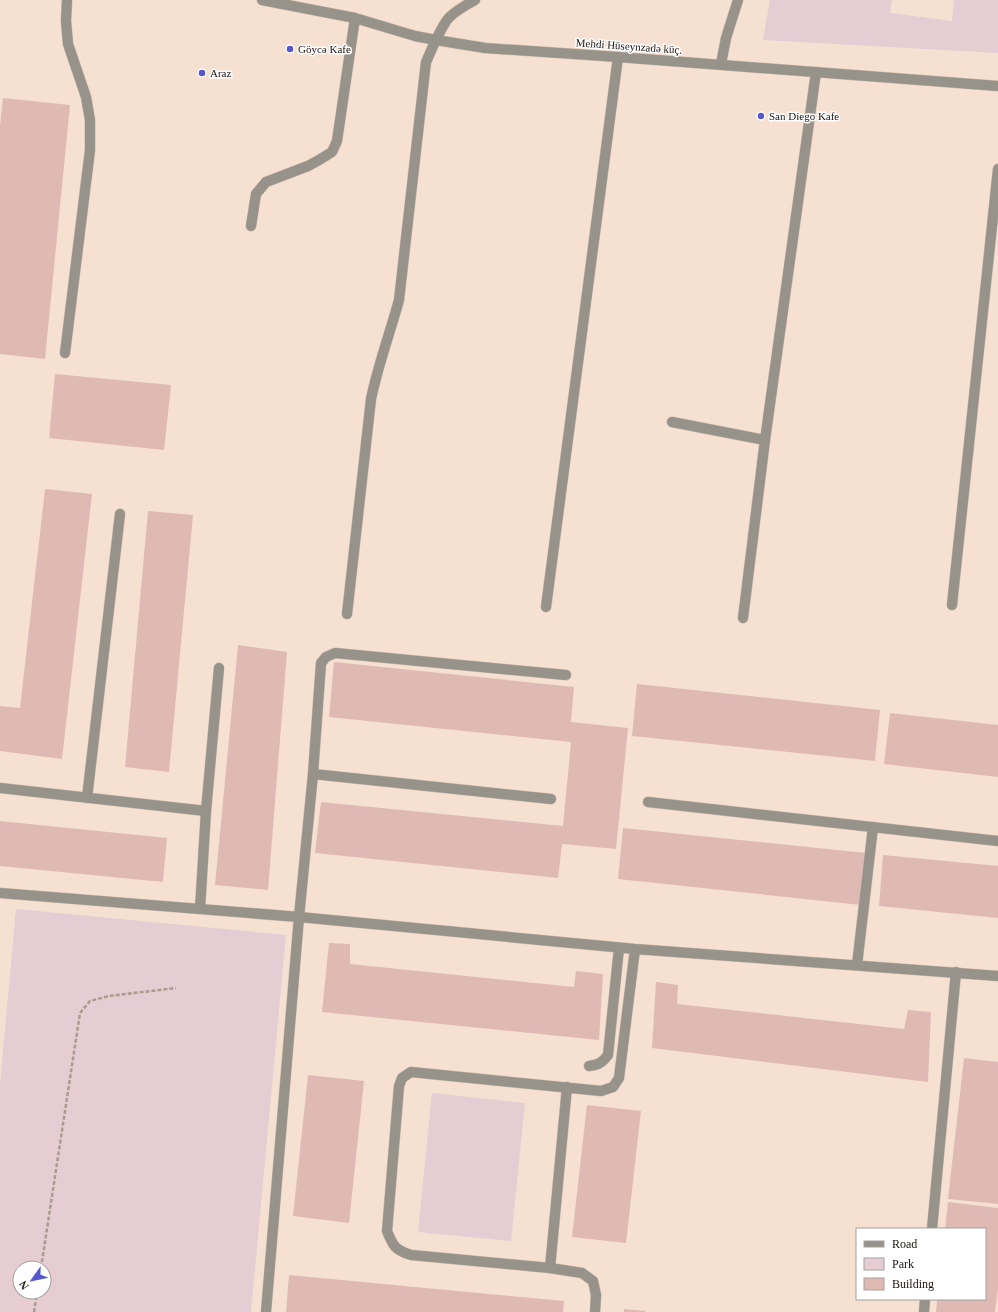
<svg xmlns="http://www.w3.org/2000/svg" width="998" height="1312" font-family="Georgia,serif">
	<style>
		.green { fill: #e6cdd3; fill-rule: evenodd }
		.building { fill: #dfbab5 }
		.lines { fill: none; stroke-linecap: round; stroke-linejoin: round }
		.minor-casing { stroke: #cebbae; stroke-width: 11 }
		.path { stroke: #ab9b8f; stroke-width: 2.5; stroke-dasharray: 4 2; stroke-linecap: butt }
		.minor { stroke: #97938a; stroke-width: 10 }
		.poi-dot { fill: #5457ce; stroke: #fff; stroke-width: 1.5 }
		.labels { text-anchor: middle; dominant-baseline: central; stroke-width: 3; stroke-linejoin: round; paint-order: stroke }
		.street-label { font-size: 11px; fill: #1b140f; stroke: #fff }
		.poi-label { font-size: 11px; fill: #1b140f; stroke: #fff; text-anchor: start }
	</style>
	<rect width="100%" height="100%" fill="#f5e0d1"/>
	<path class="green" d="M770,0h122l-2,13 62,8 2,-21h44v53l-235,-13z
		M16,909l270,26 -35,377h-251v-228zM20,1268h24v24h-24z
		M432,1093l93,10 -14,138 -93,-9z"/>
	<path class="building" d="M3,98l67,7 -25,254 -45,-5v-228z
		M55,374l116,11 -7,65 -115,-12z
		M45,489l47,5 -30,265 -62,-8v-45l20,2z
		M148,511l45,4 -24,257 -44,-5z
		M238,645l49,7 -19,238 -53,-5z
		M334,662l240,25 -3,35 57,6 -12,121 -54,-5 -4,34 -243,-25 6,-51 242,24 8,-84 -242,-25z
		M637,684l243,26 -5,51 -243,-25z
		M890,713l108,12v52l-114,-13z
		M0,821l167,17 -4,44 -163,-16z
		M623,828l243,25 -5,52 -243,-26z
		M883,855l115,11v52l-119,-12z
		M329,943l21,1v20l224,23 2,-16 27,3 -4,66 -277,-28z
		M656,982l22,3 -1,19 227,25 4,-19 23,2 -3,70 -276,-34z
		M964,1058l34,4v142l-50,-5z
		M308,1075l56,6 -15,142 -56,-7z
		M587,1105l54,6 -15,132 -54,-6z
		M948,1202l50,6v81l-3,23h-59l1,-13h48v-70h-40z
		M289,1275l275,26 -1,11h-277z
		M624,1309l21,2v1h-21z"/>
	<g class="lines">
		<defs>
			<path id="minor" d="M262,0l93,18 60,18 21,4 49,8 133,9 380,29
				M721,64l5,-26 12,-38
				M251,226l5,-32 10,-12 42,-16 11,-6 13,-8 5,-11 18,-123
				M65,353l25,-203v-30l-4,-23 -18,-53 -2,-23 1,-21
				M672,422l93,18
				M952,605l46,-436
				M546,607l72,-550
				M347,614l24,-215c7,-34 19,-66 28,-99l27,-238c6,-13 12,-29 21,-42 6,-8 19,-15 28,-20
				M743,618l22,-178 51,-368
				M313,774l238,25
				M0,788l206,23
				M87,798l33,-284
				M648,802l350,39
				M0,893l299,24 336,32 363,27
				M200,909l6,-98 13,-143
				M857,965l16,-138
				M589,1066c9,-1 13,-3 19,-11l11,-107
				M932,1229l24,-257
				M550,1268l17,-181
				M266,1312l33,-395 14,-143 8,-111 5,-6 9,-4 231,22
				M595,1312l1,-17 -3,-14 -11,-8 -32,-5 -139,-13c-16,-5 -18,-9 -24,-24l12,-145 3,-8 9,-6 190,19 12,-4 6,-9 16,-129
				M924,1312l1,-13"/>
		</defs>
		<use href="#minor" class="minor-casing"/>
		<path class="path" d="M41,1268l39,-255 10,-12 19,-5 67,-8
			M34,1312l3,-20"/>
		<use href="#minor" class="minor"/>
	</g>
	<g class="poi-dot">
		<circle cx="290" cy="49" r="4"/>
		<circle cx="202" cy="73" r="4"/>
		<circle cx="761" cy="116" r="4"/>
	</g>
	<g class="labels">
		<g class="street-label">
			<text transform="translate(629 46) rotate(4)">Mehdi Hüseynzadə küç.</text>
		</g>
		<g class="poi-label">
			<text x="298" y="49">Göycə Kafe</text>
			<text x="210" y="73">Araz</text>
			<text x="769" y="116">San Diego Kafe</text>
		</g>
	</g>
	<rect x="856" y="1228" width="130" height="72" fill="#ffffff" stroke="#a4a19f"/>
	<rect x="864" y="1241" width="20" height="6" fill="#97938a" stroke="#a4a19f"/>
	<text x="892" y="1248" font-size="12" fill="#1b140f">Road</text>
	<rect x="864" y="1258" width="20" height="12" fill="#e6cdd3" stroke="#a4a19f"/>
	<text x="892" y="1268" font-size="12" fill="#1b140f">Park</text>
	<rect x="864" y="1278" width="20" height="12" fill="#dfbab5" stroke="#a4a19f"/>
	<text x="892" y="1288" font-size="12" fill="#1b140f">Building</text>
	<g transform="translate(32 1280) rotate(237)"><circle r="19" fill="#ffffff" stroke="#a4a19f"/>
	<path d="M0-3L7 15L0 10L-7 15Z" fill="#5457ce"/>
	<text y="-6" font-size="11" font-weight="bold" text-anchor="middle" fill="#1b140f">N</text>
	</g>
</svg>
